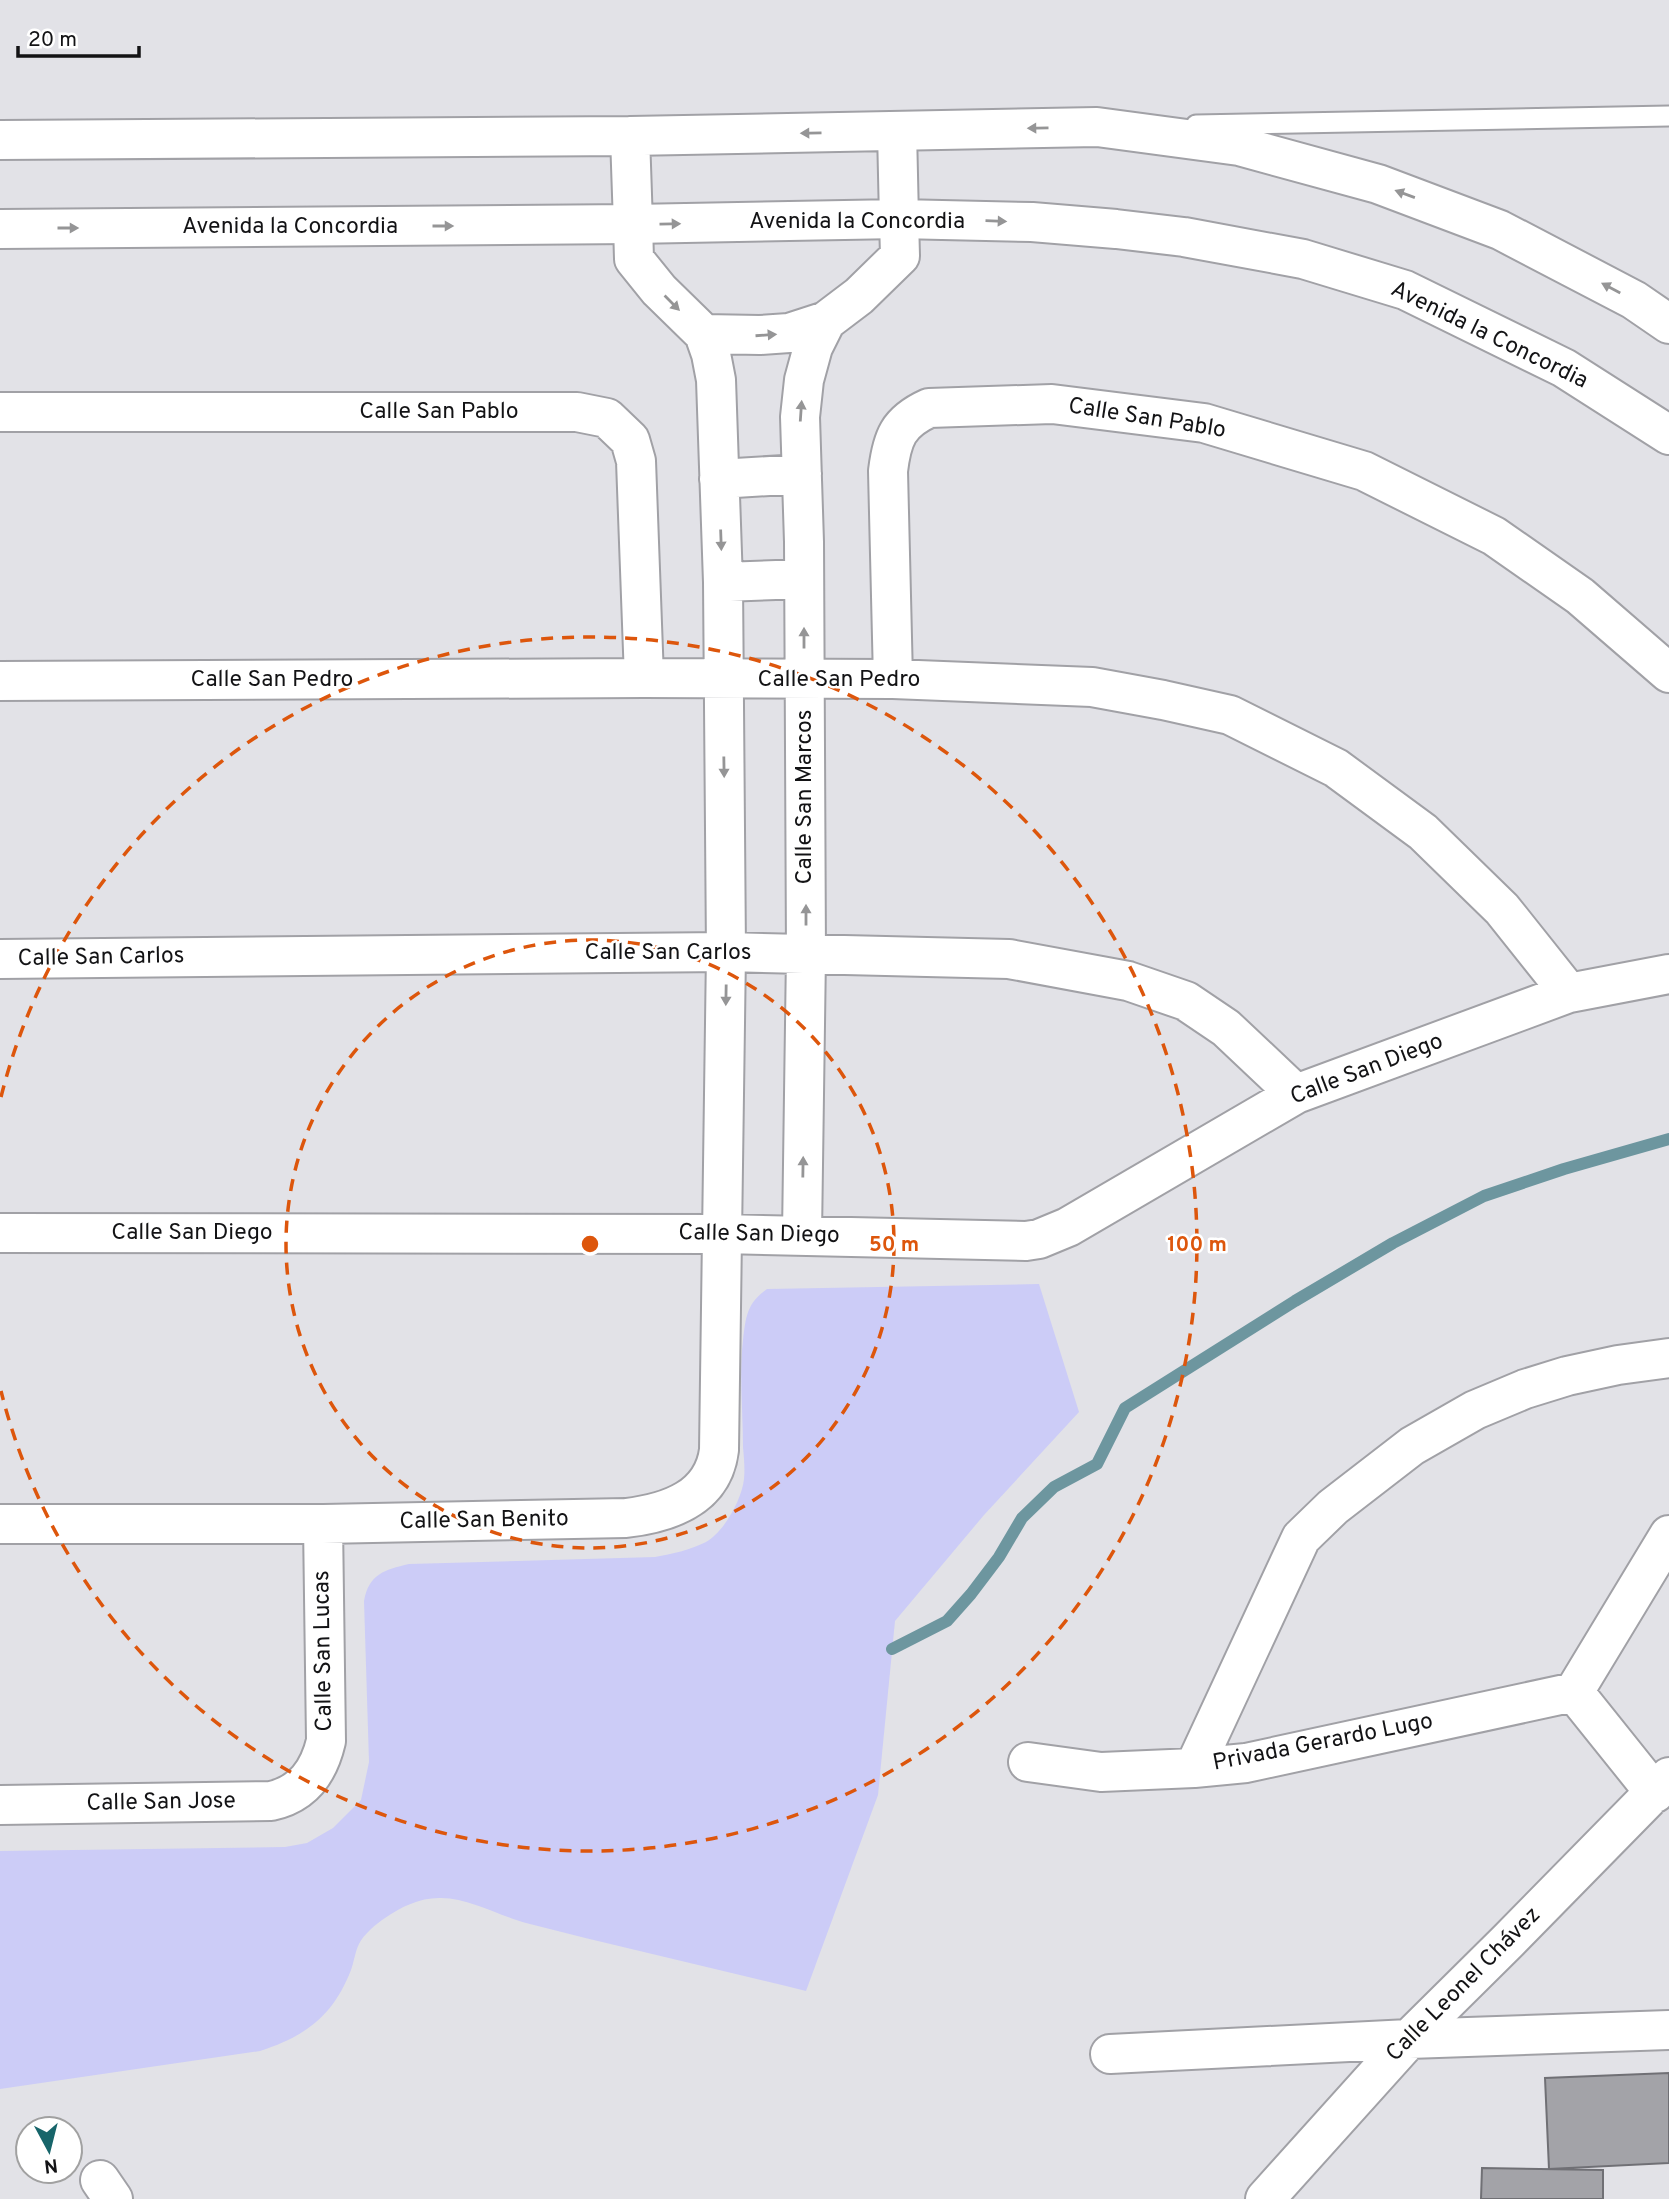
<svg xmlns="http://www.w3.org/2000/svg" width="1669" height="2199" font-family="Overpass,sans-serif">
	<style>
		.green { fill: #ccccf7 }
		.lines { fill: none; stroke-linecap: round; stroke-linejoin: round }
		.stream { stroke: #6d969f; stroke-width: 12 }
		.building { fill: #a3a3a8; stroke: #707075; stroke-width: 2 }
		.service-casing { stroke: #a1a1a6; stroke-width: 23 }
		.minor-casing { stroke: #a1a1a6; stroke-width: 42 }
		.secondary-casing { stroke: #a1a1a6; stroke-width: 42 }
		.service { stroke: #fff; stroke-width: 19 }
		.minor { stroke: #fff; stroke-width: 38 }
		.secondary { stroke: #fff; stroke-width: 38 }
		.oneway { fill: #959596 }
		.ring { fill: none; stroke: #dd560c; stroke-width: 3.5; stroke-dasharray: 12 9 }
		.labels { text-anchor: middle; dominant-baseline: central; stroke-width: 5; stroke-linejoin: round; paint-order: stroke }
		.street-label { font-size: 23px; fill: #131315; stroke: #fff }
		.centre { fill: #dd560c; stroke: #fff; stroke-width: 3.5 }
		.ring-label { font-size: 21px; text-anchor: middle; font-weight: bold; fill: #dd560c; stroke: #fff; stroke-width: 5; stroke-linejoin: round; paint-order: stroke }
	</style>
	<rect width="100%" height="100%" fill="#e2e2e7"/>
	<path class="green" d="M1039,1284l40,128 -95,103 -89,106 -17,174 -72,196c-93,-23 -187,-44 -280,-68 -27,-7 -58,-26 -87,-25 -20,0 -38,9 -54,20 -8,5 -22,17 -26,26 -4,8 -5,18 -8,26 -18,46 -45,66 -91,81l-260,38v-238l285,-4 22,-4 26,-15 28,-28 8,-38 -5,-161c5,-27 20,-31 45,-37l246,-7c17,-3 35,-7 51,-15 18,-10 36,-43 38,-63 1,-10 0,-21 -1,-32 0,-35 -4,-72 0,-107 3,-24 4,-37 24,-51z"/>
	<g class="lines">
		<path class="stream" d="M892,1649l55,-28 24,-27 28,-37 23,-39 32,-31 43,-23 28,-56 170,-107 98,-58 91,-47 80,-27 105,-30"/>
	</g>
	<path class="building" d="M1669,2073v90l-120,6 -4,-91z
		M1482,2168l121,2v29h-122z"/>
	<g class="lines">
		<defs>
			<path id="service" d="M1196,125l473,-9"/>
			<path id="minor" d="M704,334l56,1 29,-2 37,-12
				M0,412h577l30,6 23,22 6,21 8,217
				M719,479l83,-5
				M723,582l81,-3
				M893,679l-5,-208c4,-33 10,-49 41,-63l123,-4 152,19 160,48 130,65 86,60 89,77
				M0,681l644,-3 249,1 199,8 71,13 67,15 106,53 87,64 79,77 67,84
				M0,959l726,-7 283,7 119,22 58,20 40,27 70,66
				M0,1233l722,1 304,7 13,-2 29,-12 228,-133 273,-101 100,-19
				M802,1235l4,-281 -2,-412 -4,-125 4,-37 9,-33 13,-26 33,-25 41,-40 -1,-37
				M0,1524h323l303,-6c43,-5 87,-20 93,-68l7,-498 -3,-370 -7,-202 -5,-26 -7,-20 -45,-44 -25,-31 -1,-35
				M1028,1762l73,10 93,-4 52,-5 328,-71
				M1194,1768l107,-230 32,-31 79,-61 63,-36 50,-21 42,-13 51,-11 51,-7
				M1655,1793l-81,-101 95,-157
				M0,1805l271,-4c32,-7 48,-30 55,-60l-3,-217
				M1110,2054l299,-15 260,-9
				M100,2180l13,19
				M1265,2199l144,-160 99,-98 161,-164"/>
			<path id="secondary" d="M897,131l2,88
				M630,136l3,88
				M0,140l630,-4 467,-9 142,19 139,38 122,46 134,70 35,24
				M0,229l633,-5 266,-5 133,3 84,7 68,8 119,22 102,31 159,78 105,67"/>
		</defs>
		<use href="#service" class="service-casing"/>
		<use href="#minor" class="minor-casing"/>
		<use href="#secondary" class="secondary-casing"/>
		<use href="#service" class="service"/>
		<use href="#minor" class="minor"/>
		<use href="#secondary" class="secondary"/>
	</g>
	<defs><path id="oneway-solid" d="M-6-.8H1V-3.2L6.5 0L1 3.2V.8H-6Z" transform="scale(1.75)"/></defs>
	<g class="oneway">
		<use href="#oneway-solid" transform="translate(1038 128) rotate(179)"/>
		<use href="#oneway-solid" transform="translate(811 133) rotate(179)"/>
		<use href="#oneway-solid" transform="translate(1405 194) rotate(-160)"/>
		<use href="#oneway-solid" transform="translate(996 221) rotate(2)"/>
		<use href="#oneway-solid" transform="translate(670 224) rotate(-1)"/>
		<use href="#oneway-solid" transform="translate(443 226)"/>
		<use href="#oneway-solid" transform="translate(68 228)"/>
		<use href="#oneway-solid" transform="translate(1611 288) rotate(-152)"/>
		<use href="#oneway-solid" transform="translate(672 303) rotate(45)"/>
		<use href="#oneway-solid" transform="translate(766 335) rotate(-4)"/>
		<use href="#oneway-solid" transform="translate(801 411) rotate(-86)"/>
		<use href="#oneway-solid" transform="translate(721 540) rotate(88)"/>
		<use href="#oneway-solid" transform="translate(804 638) rotate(-90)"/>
		<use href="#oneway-solid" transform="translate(724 767) rotate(89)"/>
		<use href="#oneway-solid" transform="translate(806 915) rotate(-90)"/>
		<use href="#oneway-solid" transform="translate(726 995) rotate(91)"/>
		<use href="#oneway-solid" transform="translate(803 1167) rotate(-89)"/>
	</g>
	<g class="ring">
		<circle cx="590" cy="1244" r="304"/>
		<path d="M1 1097A607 607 0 1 1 1 1391"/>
	</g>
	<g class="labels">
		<g class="street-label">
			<text x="857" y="222">Avenida la Concordia</text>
			<text x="290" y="227">Avenida la Concordia</text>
			<text transform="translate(1489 336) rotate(26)">Avenida la Concordia</text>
			<text x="439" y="412">Calle San Pablo</text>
			<text transform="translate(1147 419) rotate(9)">Calle San Pablo</text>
			<text x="272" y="680">Calle San Pedro</text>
			<text x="839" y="680">Calle San Pedro</text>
			<text transform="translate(805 797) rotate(-90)">Calle San Marcos</text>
			<text x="668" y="953">Calle San Carlos</text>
			<text transform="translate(101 958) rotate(-1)">Calle San Carlos</text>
			<text transform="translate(1367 1070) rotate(-21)">Calle San Diego</text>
			<text x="192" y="1233">Calle San Diego</text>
			<text transform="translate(759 1235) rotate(1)">Calle San Diego</text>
			<text transform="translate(484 1521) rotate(-1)">Calle San Benito</text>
			<text transform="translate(324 1651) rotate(-91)">Calle San Lucas</text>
			<text transform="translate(1323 1743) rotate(-11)">Privada Gerardo Lugo</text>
			<text transform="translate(161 1803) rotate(-1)">Calle San Jose</text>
			<text transform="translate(1464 1985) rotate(-45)">Calle Leonel Chávez</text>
		</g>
	</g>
	<circle cx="590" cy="1244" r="10" class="centre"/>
	<g class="ring-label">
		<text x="894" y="1251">50 m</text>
		<text x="1197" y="1251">100 m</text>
	</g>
	<g transform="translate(49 2150) rotate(173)"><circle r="33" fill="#ffffff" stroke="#a1a1a1" stroke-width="2"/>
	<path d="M0-5L12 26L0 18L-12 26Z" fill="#17656a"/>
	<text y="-10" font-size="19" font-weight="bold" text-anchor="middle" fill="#131315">N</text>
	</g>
	<path d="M18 46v10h121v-10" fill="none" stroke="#131315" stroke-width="3.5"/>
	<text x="28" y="46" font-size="21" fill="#131315" stroke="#ffffff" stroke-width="5" paint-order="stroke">20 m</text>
</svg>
